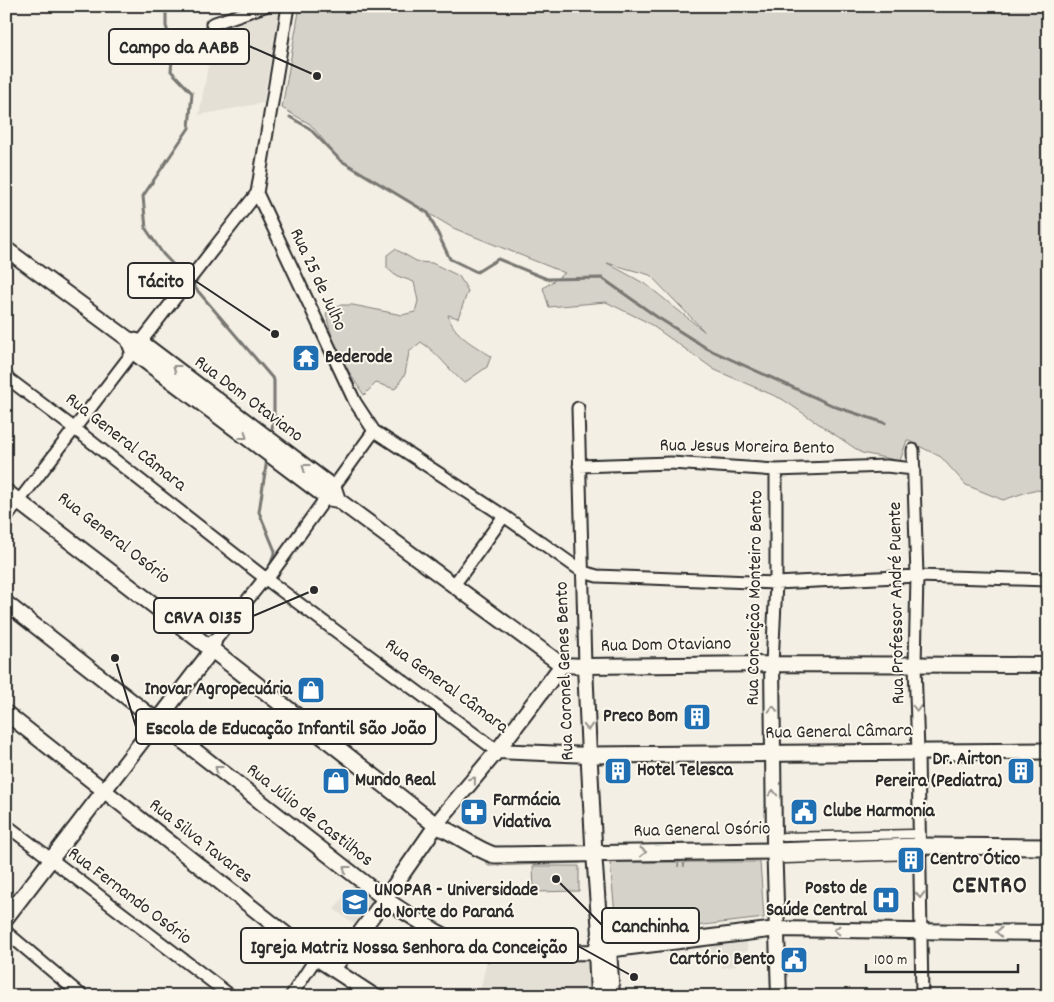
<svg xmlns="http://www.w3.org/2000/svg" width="1054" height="1002" font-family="Dekko,sans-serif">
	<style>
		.built { fill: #e4e0d6 }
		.green { fill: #d5d2c9; stroke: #807e7a; fill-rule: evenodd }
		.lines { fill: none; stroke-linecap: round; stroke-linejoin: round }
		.stream { stroke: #787772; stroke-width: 3 }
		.pedestrian-casing { stroke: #2b2b2b; stroke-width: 11 }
		.minor-casing { stroke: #2b2b2b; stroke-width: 15 }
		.tertiary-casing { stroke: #2b2b2b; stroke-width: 18 }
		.secondary-casing { stroke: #2b2b2b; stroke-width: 19 }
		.pedestrian { stroke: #fbf7ec; stroke-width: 8 }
		.minor { stroke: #fbf7ec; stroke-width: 11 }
		.tertiary { stroke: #fbf7ec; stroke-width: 14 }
		.secondary { stroke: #fbf7ec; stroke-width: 15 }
		.oneway { stroke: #93918c }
		.labels { text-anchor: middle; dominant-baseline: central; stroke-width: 4; stroke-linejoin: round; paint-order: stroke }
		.street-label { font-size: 19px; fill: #2b2b2b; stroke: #fbf7ec }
		.poi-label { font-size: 19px; font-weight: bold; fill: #2b2b2b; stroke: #fbf7ec; text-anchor: start }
		.district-label { font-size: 24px; font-weight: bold; letter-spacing: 1px; fill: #2b2b2b; stroke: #fbf7ec }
		.leader { fill: none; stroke: #2b2b2b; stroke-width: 2 }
		.callout-dot { fill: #2b2b2b; stroke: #fbf7ec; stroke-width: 2 }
		.callout { fill: #fbf7ec; stroke: #2b2b2b; stroke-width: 2 }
		.callout-label { font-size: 20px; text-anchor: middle; font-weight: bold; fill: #2b2b2b }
	</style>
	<rect width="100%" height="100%" fill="#f3efe4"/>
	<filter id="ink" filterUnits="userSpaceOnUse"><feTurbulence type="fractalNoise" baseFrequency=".02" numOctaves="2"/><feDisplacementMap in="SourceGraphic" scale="10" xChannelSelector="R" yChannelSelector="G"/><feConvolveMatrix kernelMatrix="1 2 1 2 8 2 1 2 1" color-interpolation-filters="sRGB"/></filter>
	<g filter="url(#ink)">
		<path class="built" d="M272,6h8l-17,97 -64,12 16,-87z
			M356,881l20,15 -22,28 -20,-15z
			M746,937l2,14 -14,2 2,13 -14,2 -2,-13 -8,1 -2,-14z
			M488,955l102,1 2,40h-113z"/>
		<path class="green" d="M300,6h748v485l-15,-1 -30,10 -37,-15 -25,-28 -34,-17 -7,21 -38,-8 -80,-54 -67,-29 -68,-48 -41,-20 -57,5 -6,-19 22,-15 -112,-45 -113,-68 -30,-36 -28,-16zM607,263l43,12 55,57 -58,-47z
			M395,249l23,13 14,1 27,13 9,15 -10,27 -10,-3c6,21 26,30 43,41l-4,11 -23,16c-15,-13 -26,-30 -43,-41l-12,10 -4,22 -10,15 -19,-6 -12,12c-18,-26 -32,-50 -38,-82l15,-8h12l49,10 13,-3 3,-11 -4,-19 -19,-7 -8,-7v-13z
			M581,859v4l-92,3 -3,-2v-2z
			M610,862h68v5l1,-5h4l1,5 1,-5h75l4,56 -147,17z
			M533,866h46v25l-45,1z"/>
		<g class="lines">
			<path class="stream" d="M166,6v20l7,23 9,3
				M173,49l-2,22 21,22 -3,35 -46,68 3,33 17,25 23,24
				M290,117l19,11 31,32 88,53 22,46 27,13 21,-13 49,20 55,-1 55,39 51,32 128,58 49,16
				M191,283l83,97v35l-3,21
				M267,459l-8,53 16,39 -6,18"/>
			<defs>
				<path id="pedestrian" d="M784,837l128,-3
					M785,859l129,-4"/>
				<path id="minor" d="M288,6l-31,187 98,209 19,29 130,85 79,56 14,4 179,7 141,-7 131,4
					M212,24l53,-18
					M6,377l69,52 195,153 227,169
					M578,408l7,258
					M913,450l4,126 -2,89 3,87 4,244
					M579,466l92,-3 105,7 110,-4 28,3
					M6,518l127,-166 124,-159
					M454,585l50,-69
					M214,642l51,-64 6,-4 103,-143
					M772,664l4,-81v-113
					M6,825l225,171
					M6,932l76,64
					M291,996l25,-38"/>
				<path id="tertiary" d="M6,249l122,90 13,3 193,146 4,12
					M128,339l5,13 194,146 11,2 224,165 23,1 187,-2 276,1
					M6,603l379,296c33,22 65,44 105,54l100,-1 187,-23 271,4
					M772,664l2,176 5,156
					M6,713l310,245 58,38
					M497,751l92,4 -4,-89
					M594,853l6,80 -4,17 2,46
					M6,918l200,-260 8,-16
					M604,941l5,8 3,47
					M333,969l52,-70 57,-82 55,-66 65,-86"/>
				<path id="secondary" d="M6,492l209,160 222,174c21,8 36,22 57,29l280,-4 145,-5 129,1
					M594,853l-5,-98 459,-4"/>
			</defs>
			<use href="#pedestrian" class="pedestrian-casing"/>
			<use href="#minor" class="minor-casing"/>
			<use href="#tertiary" class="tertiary-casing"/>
			<use href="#secondary" class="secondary-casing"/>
			<use href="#pedestrian" class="pedestrian"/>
			<use href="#minor" class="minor"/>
			<use href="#tertiary" class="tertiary"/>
			<use href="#secondary" class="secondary"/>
		</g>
		<defs><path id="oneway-chevron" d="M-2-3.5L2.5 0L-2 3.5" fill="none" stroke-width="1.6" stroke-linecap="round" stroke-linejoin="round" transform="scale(1.25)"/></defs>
		<g class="oneway">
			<use href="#oneway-chevron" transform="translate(176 368) rotate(-143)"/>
			<use href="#oneway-chevron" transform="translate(244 436) rotate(37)"/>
			<use href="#oneway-chevron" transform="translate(305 467) rotate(-143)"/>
			<use href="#oneway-chevron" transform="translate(917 708) rotate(88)"/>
			<use href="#oneway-chevron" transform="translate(773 709) rotate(-91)"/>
			<use href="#oneway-chevron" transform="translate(588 727) rotate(87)"/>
			<use href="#oneway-chevron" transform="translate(218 769) rotate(-142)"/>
			<use href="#oneway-chevron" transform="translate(473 780) rotate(-51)"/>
			<use href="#oneway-chevron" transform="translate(773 793) rotate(-90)"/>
			<use href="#oneway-chevron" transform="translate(643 852) rotate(-1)"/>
			<use href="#oneway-chevron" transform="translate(346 869) rotate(-142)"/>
			<use href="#oneway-chevron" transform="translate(920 895) rotate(89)"/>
			<use href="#oneway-chevron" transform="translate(837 930) rotate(-179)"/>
			<use href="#oneway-chevron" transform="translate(999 932) rotate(-179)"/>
		</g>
	</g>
	<defs>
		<symbol id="temple-square" viewBox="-11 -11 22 22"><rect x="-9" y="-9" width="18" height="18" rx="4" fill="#1f6fb2" stroke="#fbf7ec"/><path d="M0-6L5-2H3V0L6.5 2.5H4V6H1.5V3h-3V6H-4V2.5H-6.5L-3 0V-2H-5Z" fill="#fff"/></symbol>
		<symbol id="shop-square" viewBox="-11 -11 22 22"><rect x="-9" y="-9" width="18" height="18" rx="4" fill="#1f6fb2" stroke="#fbf7ec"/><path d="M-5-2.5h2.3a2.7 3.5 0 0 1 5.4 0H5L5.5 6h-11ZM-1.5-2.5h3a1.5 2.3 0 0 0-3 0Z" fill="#fff"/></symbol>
		<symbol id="building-square" viewBox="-11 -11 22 22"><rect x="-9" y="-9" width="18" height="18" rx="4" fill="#1f6fb2" stroke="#fbf7ec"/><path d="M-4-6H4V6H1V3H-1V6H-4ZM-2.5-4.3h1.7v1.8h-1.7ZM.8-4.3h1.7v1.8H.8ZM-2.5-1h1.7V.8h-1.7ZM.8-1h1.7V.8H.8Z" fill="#fff"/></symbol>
		<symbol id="pharmacy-square" viewBox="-11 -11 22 22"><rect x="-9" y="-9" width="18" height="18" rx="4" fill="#1f6fb2" stroke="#fbf7ec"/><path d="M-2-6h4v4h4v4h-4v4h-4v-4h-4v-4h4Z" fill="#fff"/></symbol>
		<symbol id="civic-square" viewBox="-11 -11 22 22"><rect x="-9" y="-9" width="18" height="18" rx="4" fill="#1f6fb2" stroke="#fbf7ec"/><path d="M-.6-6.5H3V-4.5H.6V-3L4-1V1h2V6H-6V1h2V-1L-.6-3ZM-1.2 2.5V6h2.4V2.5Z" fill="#fff"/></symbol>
		<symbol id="hospital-square" viewBox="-11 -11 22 22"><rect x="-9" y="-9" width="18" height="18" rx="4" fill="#1f6fb2" stroke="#fbf7ec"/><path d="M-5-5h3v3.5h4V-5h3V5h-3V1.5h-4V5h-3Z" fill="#fff"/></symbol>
		<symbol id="university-square" viewBox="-11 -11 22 22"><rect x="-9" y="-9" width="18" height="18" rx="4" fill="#1f6fb2" stroke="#fbf7ec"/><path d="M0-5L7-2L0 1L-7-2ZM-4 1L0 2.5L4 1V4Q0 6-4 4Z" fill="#fff"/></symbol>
	</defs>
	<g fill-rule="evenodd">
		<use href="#temple-square" x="290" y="342" width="32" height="32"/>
		<use href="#shop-square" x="295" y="674" width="32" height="32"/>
		<use href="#building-square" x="681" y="701" width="32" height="32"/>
		<use href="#building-square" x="602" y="755" width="32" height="32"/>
		<use href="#building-square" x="1005" y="755" width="32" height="32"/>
		<use href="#shop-square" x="320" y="765" width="32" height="32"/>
		<use href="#pharmacy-square" x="458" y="796" width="32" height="32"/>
		<use href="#civic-square" x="788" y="796" width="32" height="32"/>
		<use href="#building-square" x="895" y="844" width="32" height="32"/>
		<use href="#hospital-square" x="870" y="884" width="32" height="32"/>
		<use href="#university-square" x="339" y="886" width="32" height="32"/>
		<use href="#civic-square" x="778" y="944" width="32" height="32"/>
	</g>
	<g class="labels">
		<g class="street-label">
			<text transform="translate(317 280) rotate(65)">Rua 25 de Julho</text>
			<text transform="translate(248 400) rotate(37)">Rua Dom Otaviano</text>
			<text transform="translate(125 443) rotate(38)">Rua General Câmara</text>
			<text transform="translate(747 448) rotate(1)">Rua Jesus Moreira Bento</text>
			<text transform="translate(113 539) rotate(38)">Rua General Osório</text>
			<text transform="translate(756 598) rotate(-89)">Rua Conceição Monteiro Bento</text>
			<text transform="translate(898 603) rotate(-91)">Rua Professor André Puente</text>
			<text transform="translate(666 646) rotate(-1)">Rua Dom Otaviano</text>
			<text transform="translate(566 671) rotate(-92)">Rua Coronel Genes Bento</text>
			<text transform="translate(446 687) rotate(36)">Rua General Câmara</text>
			<text transform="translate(839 733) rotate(-1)">Rua General Câmara</text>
			<text transform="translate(309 816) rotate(38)">Rua Júlio de Castilhos</text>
			<text transform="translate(702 831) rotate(-1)">Rua General Osório</text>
			<text transform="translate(200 842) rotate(38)">Rua Silva Tavares</text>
			<text transform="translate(129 897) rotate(37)">Rua Fernando Osório</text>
		</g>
		<g class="poi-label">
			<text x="325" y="358">Bederode</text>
			<text x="292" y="690" text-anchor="end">Inovar Agropecuária</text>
			<text x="678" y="717" text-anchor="end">Preco Bom</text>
			<text x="1002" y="760" text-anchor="end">Dr. Airton<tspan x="1002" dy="22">Pereira (Pediatra)</tspan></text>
			<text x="637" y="771">Hotel Telesca</text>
			<text x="355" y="781">Mundo Real</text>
			<text x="493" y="801">Farmácia<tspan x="493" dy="22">Vidativa</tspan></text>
			<text x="823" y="812">Clube Harmonia</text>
			<text x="930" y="860">Centro Ótico</text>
			<text x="867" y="889" text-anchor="end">Posto de<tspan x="867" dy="22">Saúde Central</tspan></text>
			<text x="374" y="891">UNOPAR - Universidade<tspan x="374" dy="22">do Norte do Paraná</tspan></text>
			<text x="775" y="960" text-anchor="end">Cartório Bento</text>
		</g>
		<g class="district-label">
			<text x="990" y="887">CENTRO</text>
		</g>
	</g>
	<path class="leader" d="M317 76L249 46M275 334L194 280M314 590L253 616M115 658L136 727M556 879L602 925M634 977L578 946"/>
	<g class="callout-dot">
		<circle cx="317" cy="76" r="5"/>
		<circle cx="275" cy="334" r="5"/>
		<circle cx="314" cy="590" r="5"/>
		<circle cx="115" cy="658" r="5"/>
		<circle cx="556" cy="879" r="5"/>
		<circle cx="634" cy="977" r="5"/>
	</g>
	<g class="callout">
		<rect x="109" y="29" width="140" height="35" rx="5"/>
		<rect x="128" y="263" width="66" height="35" rx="5"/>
		<rect x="154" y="598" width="99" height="35" rx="5"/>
		<rect x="136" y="709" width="300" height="35" rx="5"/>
		<rect x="602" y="908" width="97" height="35" rx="5"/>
		<rect x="241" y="928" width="337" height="35" rx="5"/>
	</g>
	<g class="callout-label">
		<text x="179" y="53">Campo da AABB</text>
		<text x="161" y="287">Tácito</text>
		<text x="203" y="623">CRVA 0135</text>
		<text x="286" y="734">Escola de Educação Infantil São João</text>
		<text x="650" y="932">Canchinha</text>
		<text x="409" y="953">Igreja Matriz Nossa Senhora da Conceição</text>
	</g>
	<rect width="1054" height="1002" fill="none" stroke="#fbf7ec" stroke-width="25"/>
	<rect x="12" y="12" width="1029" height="977" fill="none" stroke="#2b2b2b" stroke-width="2" filter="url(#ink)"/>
	<path d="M866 964v8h152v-8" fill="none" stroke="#2b2b2b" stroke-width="2.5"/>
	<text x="874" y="964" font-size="15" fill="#2b2b2b" stroke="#fbf7ec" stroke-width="4" paint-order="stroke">100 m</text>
</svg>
